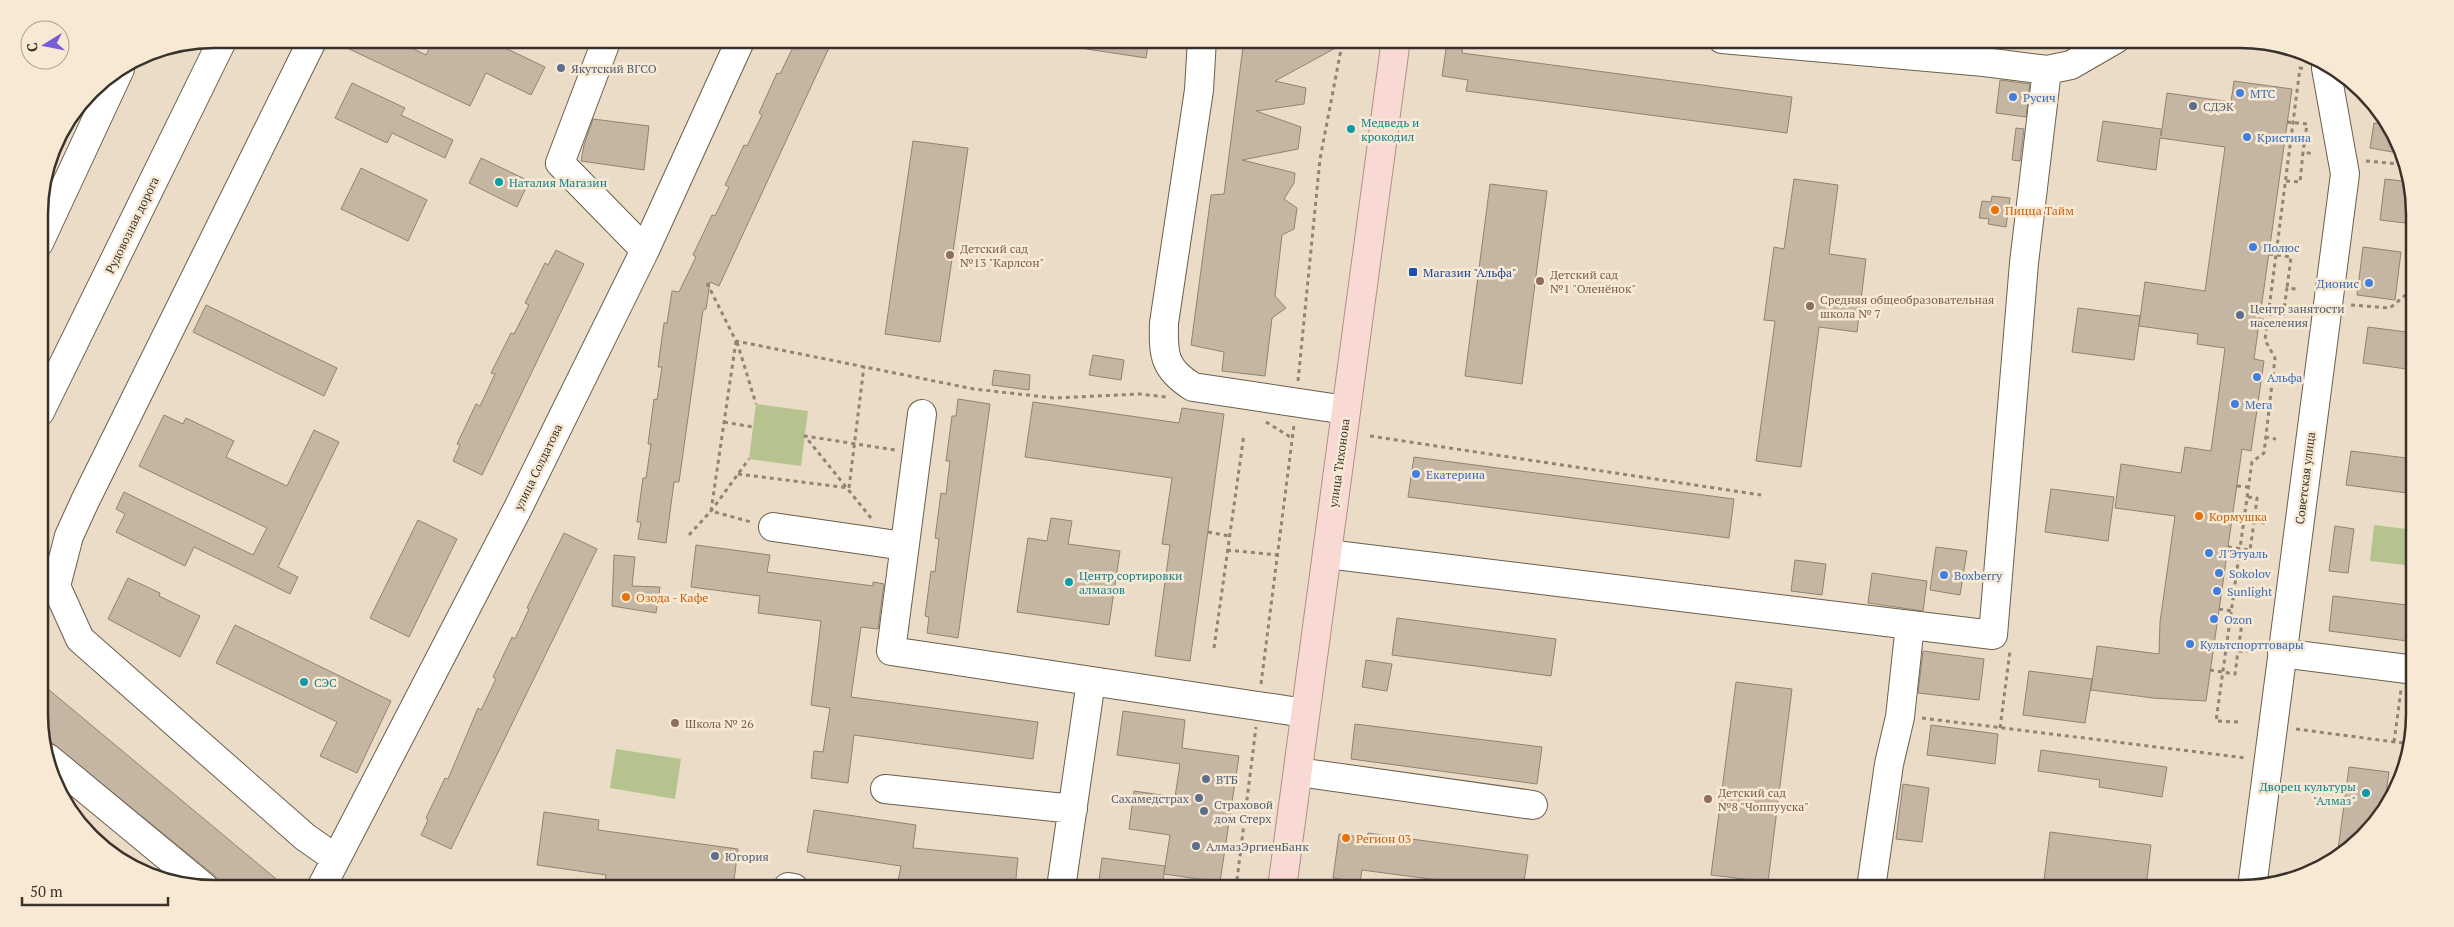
<svg xmlns="http://www.w3.org/2000/svg" width="2454" height="927" font-family="'PT Serif',serif">
	<style>
		.green { fill: #b7c38e }
		.building { fill: #c4b6a2; stroke: #90836f }
		.lines { fill: none; stroke-linecap: round; stroke-linejoin: round }
		.minor-casing { stroke: #6b5f4d; stroke-width: 30 }
		.major-casing { stroke: #b28e86; stroke-width: 30 }
		.path { stroke: #8f8476; stroke-width: 3; stroke-dasharray: 4 4; stroke-linecap: butt }
		.minor { stroke: #fff; stroke-width: 28 }
		.major { stroke: #f8d9d4; stroke-width: 28 }
		.service-dot { fill: #5c6f8a; stroke: #f8e9d4; stroke-width: 2 }
		.shop-dot { fill: #3f7fe0; stroke: #f8e9d4; stroke-width: 2 }
		.culture-dot { fill: #0f9aa8; stroke: #f8e9d4; stroke-width: 2 }
		.food-dot { fill: #e8710a; stroke: #f8e9d4; stroke-width: 2 }
		.education-dot { fill: #8d6e63; stroke: #f8e9d4; stroke-width: 2 }
		.transit-dot { fill: #1a4fb4; stroke: #f8e9d4; stroke-width: 2 }
		.labels { text-anchor: middle; dominant-baseline: central; stroke-width: 5; stroke-linejoin: round; paint-order: stroke }
		.service-label { font-size: 12px; fill: #4e5e75; stroke: #f8e9d4; text-anchor: start }
		.shop-label { font-size: 12px; fill: #366cbe; stroke: #f8e9d4; text-anchor: start }
		.culture-label { font-size: 12px; fill: #0d838f; stroke: #f8e9d4; text-anchor: start }
		.food-label { font-size: 12px; fill: #c56008; stroke: #f8e9d4; text-anchor: start }
		.street-label { font-size: 12px; fill: #38322a; stroke: #f8e9d4 }
		.education-label { font-size: 12px; fill: #785e54; stroke: #f8e9d4; text-anchor: start }
		.transit-label { font-size: 12px; fill: #164399; stroke: #f8e9d4; text-anchor: start }
		.rim { fill: none; stroke: #38322a; stroke-width: 2.5 }
	</style>
	<rect width="100%" height="100%" fill="#ebdcc7"/>
	<path class="green" d="M756,404l52,7 -7,55 -52,-7z
		M2374,525l41,5v36l-45,-5z
		M616,749l65,10 -6,40 -65,-11z"/>
	<path class="building" d="M328,39h65l33,16 8,-16h68l-3,6 46,22 -14,28 -45,-22 -16,33z
		M797,39h36l-114,247 -9,-4 -4,27 -3,1 -24,172h-5l-8,61 -28,-4 3,-17h-4l6,-44h3l5,-34h-3l6,-45 3,1 5,-33h-4l6,-44h3l5,-32 7,1 17,-35 -3,-2 19,-40 3,1 14,-29 -4,-2 19,-40 3,1 15,-31 -3,-2 18,-40 3,1z
		M1081,39h68l-3,19 -66,-10z
		M1244,39h108l-77,42 31,7 -2,16 -48,7 45,16 -3,22 -56,11 53,13 -1,10 -10,16 13,9 -3,21 -12,6 -7,61 11,12 -14,10 -7,58 -43,-5 2,-19 -33,-7 20,-150 13,-1z
		M1447,43l16,2 -1,8 330,44 -5,36 -321,-42 2,-11 -26,-4z
		M2000,80l30,4 -4,33 -30,-4z
		M2234,81l58,8 -38,270 10,2 -13,90 -9,-2 -36,252 -53,-3 -62,-8 6,-44 62,8 1,-32 15,-106 -60,-8 6,-44 60,9 4,-26 26,4 14,-103 -28,-4 1,-10 -59,-8 6,-44 60,9 20,-144 -65,-9 -4,32 -59,-9 6,-40 58,8v7l6,-43 64,9z
		M352,83l53,25 -4,7 52,25 -8,18 -53,-25 -5,10 -52,-25z
		M593,119l56,7 -5,44 -63,-9 3,-16z
		M2374,123l14,2 16,29 -34,-6z
		M2016,128l8,1 -4,32 -8,-1z
		M913,141l55,7 -28,194 -55,-8z
		M481,158l48,23 -12,26 -48,-24z
		M361,168l66,32 -19,41 -67,-32z
		M1794,179l44,6 -9,69 37,5 -9,73 -38,-5 -18,140 -45,-6 19,-140 -11,-1 10,-73 10,2z
		M2385,179l26,3 3,9v33l-34,-4z
		M1490,184l57,7 -25,193 -57,-8z
		M1992,196l18,2 -4,29 -18,-3 1,-5 -10,-1 3,-17 9,1z
		M2363,247l38,5 -6,48 -38,-5z
		M556,250l28,14 -102,211 -29,-14 7,-16 -3,-1 19,-40 4,2 15,-32 -4,-1 20,-40 3,1 15,-29 -4,-2 20,-40 3,2z
		M206,305l131,63 -13,28 -131,-64z
		M2078,308l62,8 -6,44 -62,-8z
		M2368,327l46,6v37l-51,-7z
		M1093,355l31,5 -3,20 -32,-5z
		M994,370l36,5 -1,15 -37,-5z
		M958,399l32,5 -32,234 -31,-5 2,-16 -4,-1 6,-45 4,1 4,-33 -4,-1 6,-45 5,1 4,-33h-4l6,-45h4z
		M1033,402l146,21 3,-15 42,6 -34,247 -35,-5 15,-111 -8,-1 10,-66 -147,-21z
		M164,415l19,9 3,-6 48,23 -8,16 61,29 27,-56 25,12 -61,125 20,10 -8,17 -96,-47 -9,19 -69,-34 9,-18 -9,-5 8,-17 129,63 14,-27 -128,-62z
		M2351,451l63,8 1,35 -69,-9z
		M1414,457l320,42 -5,39 -321,-41z
		M2051,489l63,8 -6,44 -63,-9z
		M1051,518l21,3 -4,23 52,7 -11,74 -92,-13 11,-74 19,3z
		M418,520l39,19 -48,98 -39,-19z
		M2335,526l19,3 -6,44 -19,-2z
		M564,533l33,16 -146,300 -30,-14 7,-15 -2,-2 19,-40 3,1 30,-71 3,2 15,-31 -3,-2 19,-40 3,2 14,-30 -2,-1z
		M696,545l74,10 -3,17 106,14v-4l11,2 -6,45 -17,-2 -10,70 187,25 -5,37 -179,-24 -6,48 -37,-5 3,-27 9,1 7,-44 -19,-3 10,-84 -63,-8 2,-17 -69,-9z
		M1936,547l31,4 -7,44 -30,-5z
		M614,555l21,2 -3,29 28,1 -4,26 -44,-7z
		M1795,560l31,4 -4,31 -31,-4z
		M1872,573l55,8 -4,30 -55,-8z
		M128,578l32,15 -1,3 41,20 -20,41 -72,-38z
		M2333,596l82,10v36l-86,-11z
		M1397,618l159,21 -5,37 -159,-21z
		M235,625l156,76 -34,72 -37,-17 17,-34 -121,-59z
		M1923,651l61,8 -5,41 -61,-7z
		M1366,660l26,4 -5,27 -25,-4z
		M2029,671l63,8 -7,44 -62,-8z
		M1736,682l56,7 -24,193 -57,-7z
		M42,684l245,204h-61l-12,-13 -172,-140z
		M1123,711l62,9 -3,28 57,8 -19,126 -56,-8 -2,14h-64l4,-30 63,8 -1,7 6,-38 -41,-6 5,-38 41,6 5,-33 -63,-9z
		M1355,724l187,23 -5,37 -186,-25z
		M1931,725l67,9 -3,30 -68,-9z
		M2041,750l126,17 -5,30 -63,-10 1,-7 -62,-9z
		M2349,767l40,5 -6,41 -36,39 -10,5z
		M1903,784l26,4 -7,54 -26,-3z
		M814,810l102,15 -3,23 105,10 -3,30h-94l-24,-3 4,-19 -94,-14z
		M544,812l55,8 -1,10 140,19 -5,39h-129l2,-13 -69,-10z
		M2050,832l101,13 -5,43h-103z
		M1368,833l160,22 -5,33h-25l-136,-18 -2,12 -27,-4 6,-44 28,4z"/>
	<g class="lines">
		<defs>
			<path id="minor" d="M313,39l-228,462 -16,35 -13,50 24,53 225,198 30,21
				M607,39l-47,124 85,87
				M1202,39l-3,51 -35,233c-1,32 0,46 29,64l153,23
				M1722,39l262,23 63,8 24,-5 45,-26
				M39,243l81,-174
				M40,412l183,-373
				M922,414l-31,237 414,62
				M773,527l131,19
				M1327,554l666,81 31,-372 23,-193
				M2282,653l133,17
				M48,758l156,129
				M1298,772l235,33
				M885,789l188,20
				M788,887l6,1
				M321,888l197,-380 127,-258 96,-211
				M1061,888l30,-207
				M1871,888l18,-124 11,-47 10,-92
				M2252,888l93,-714 -19,-106"/>
			<path id="major" d="M1282,888l114,-849"/>
		</defs>
		<use href="#minor" class="minor-casing"/>
		<use href="#major" class="major-casing"/>
		<path class="path" d="M2287,122l20,2 -4,28
			M2366,161l33,3 6,-6
			M2286,181l14,1 3,-30 11,2
			M2269,254l22,3 -4,31
			M707,283l29,58 238,48 80,9 86,-4 26,3
			M2351,305l39,3 24,-20
			M2268,314l15,2 4,-28 9,1
			M2260,320h8
			M736,341l-25,170 40,11
			M737,342l19,62
			M1298,381l22,-222 23,-120
			M2272,382l12,1
			M2258,406l11,1
			M724,422l29,5
			M1266,422l26,16
			M1370,436l391,59
			M2265,437l11,2
			M738,474l111,14 15,-122
			M2237,486l12,1
			M2248,497l9,1 -3,24 11,1
			M871,518l-66,-82 90,14
			M1208,532l21,4
			M689,535l22,-24 38,-52
			M2228,547l22,3 4,-28
			M1227,550l51,5
			M2219,609l13,2
			M2231,621l11,2 -4,28 9,1
			M1214,648l30,-214
			M2210,670l25,4 3,-23
			M1261,684l33,-259
			M1922,718l324,40
			M2238,722l-22,-1 36,-259 12,-9 11,-95 -10,-18 35,-272 5,1
			M2000,728l10,-77
			M2296,729l114,15
			M2394,742l7,-52
			M1236,888l20,-161"/>
		<use href="#minor" class="minor"/>
		<use href="#major" class="major"/>
	</g>
	<g class="service-dot">
		<circle cx="561" cy="68" r="5"/>
		<circle cx="2193" cy="106" r="5"/>
		<circle cx="2240" cy="315" r="5"/>
		<circle cx="1206" cy="779" r="5"/>
		<circle cx="1199" cy="798" r="5"/>
		<circle cx="1204" cy="811" r="5"/>
		<circle cx="1196" cy="846" r="5"/>
		<circle cx="715" cy="856" r="5"/>
	</g>
	<g class="shop-dot">
		<circle cx="2240" cy="93" r="5"/>
		<circle cx="2013" cy="97" r="5"/>
		<circle cx="2247" cy="137" r="5"/>
		<circle cx="2253" cy="247" r="5"/>
		<circle cx="2369" cy="283" r="5"/>
		<circle cx="2257" cy="377" r="5"/>
		<circle cx="2235" cy="404" r="5"/>
		<circle cx="1416" cy="474" r="5"/>
		<circle cx="2209" cy="553" r="5"/>
		<circle cx="2219" cy="573" r="5"/>
		<circle cx="1944" cy="575" r="5"/>
		<circle cx="2217" cy="591" r="5"/>
		<circle cx="2214" cy="619" r="5"/>
		<circle cx="2190" cy="644" r="5"/>
	</g>
	<g class="culture-dot">
		<circle cx="1351" cy="129" r="5"/>
		<circle cx="499" cy="182" r="5"/>
		<circle cx="1069" cy="582" r="5"/>
		<circle cx="304" cy="682" r="5"/>
		<circle cx="2366" cy="793" r="5"/>
	</g>
	<g class="food-dot">
		<circle cx="1995" cy="210" r="5"/>
		<circle cx="2199" cy="516" r="5"/>
		<circle cx="626" cy="597" r="5"/>
		<circle cx="1346" cy="838" r="5"/>
	</g>
	<g class="education-dot">
		<circle cx="950" cy="255" r="5"/>
		<circle cx="1540" cy="281" r="5"/>
		<circle cx="1810" cy="306" r="5"/>
		<circle cx="675" cy="723" r="5"/>
		<circle cx="1708" cy="799" r="5"/>
	</g>
	<rect class="transit-dot" x="1408" y="267" width="10" height="10" rx="2.5"/>
	<g class="labels">
		<g class="service-label">
			<text x="571" y="68">Якутский ВГСО</text>
			<text x="2203" y="106">СДЭК</text>
			<text x="2250" y="308">Центр занятости<tspan x="2250" dy="14">населения</tspan></text>
			<text x="1216" y="779">ВТБ</text>
			<text x="1189" y="798" text-anchor="end">Сахамедстрах</text>
			<text x="1214" y="804">Страховой<tspan x="1214" dy="14">дом Стерх</tspan></text>
			<text x="1206" y="846">АлмазЭргиенБанк</text>
			<text x="725" y="856">Югория</text>
		</g>
		<g class="shop-label">
			<text x="2250" y="93">МТС</text>
			<text x="2023" y="97">Русич</text>
			<text x="2257" y="137">Кристина</text>
			<text x="2263" y="247">Полюс</text>
			<text x="2359" y="283" text-anchor="end">Дионис</text>
			<text x="2267" y="377">Альфа</text>
			<text x="2245" y="404">Мега</text>
			<text x="1426" y="474">Екатерина</text>
			<text x="2219" y="553">Л'Этуаль</text>
			<text x="2229" y="573">Sokolov</text>
			<text x="1954" y="575">Boxberry</text>
			<text x="2227" y="591">Sunlight</text>
			<text x="2224" y="619">Ozon</text>
			<text x="2200" y="644">Культспорттовары</text>
		</g>
		<g class="culture-label">
			<text x="1361" y="122">Медведь и<tspan x="1361" dy="14">крокодил</tspan></text>
			<text x="509" y="182">Наталия Магазин</text>
			<text x="1079" y="575">Центр сортировки<tspan x="1079" dy="14">алмазов</tspan></text>
			<text x="314" y="682">СЭС</text>
			<text x="2356" y="786" text-anchor="end">Дворец культуры<tspan x="2356" dy="14">"Алмаз"</tspan></text>
		</g>
		<g class="food-label">
			<text x="2005" y="210">Пицца Тайм</text>
			<text x="2209" y="516">Кормушка</text>
			<text x="636" y="597">Озода - Кафе</text>
			<text x="1356" y="838">Регион 03</text>
		</g>
		<g class="street-label">
			<text transform="translate(132 225) rotate(-64)">Рудовозная дорога</text>
			<text transform="translate(1339 463) rotate(-82)">улица Тихонова</text>
			<text transform="translate(538 467) rotate(-64)">улица Солдатова</text>
			<text transform="translate(2305 478) rotate(-83)">Советская улица</text>
		</g>
		<g class="education-label">
			<text x="960" y="248">Детский сад<tspan x="960" dy="14">№13 "Карлсон"</tspan></text>
			<text x="1550" y="274">Детский сад<tspan x="1550" dy="14">№1 "Оленёнок"</tspan></text>
			<text x="1820" y="299">Cредняя общеобразовательная<tspan x="1820" dy="14">школа № 7</tspan></text>
			<text x="685" y="723">Школа № 26</text>
			<text x="1718" y="792">Детский сад<tspan x="1718" dy="14">№8 "Чоппууска"</tspan></text>
		</g>
		<g class="transit-label">
			<text x="1423" y="272">Магазин "Альфа"</text>
		</g>
	</g>
	<path d="M0 0H2454V927H0ZM214 48H2240A166 166 0 0 1 2406 214V714A166 166 0 0 1 2240 880H214A166 166 0 0 1 48 714V214A166 166 0 0 1 214 48Z" fill="#f8e9d4" fill-rule="evenodd"/>
	<path class="rim" d="M214 48H2240A166 166 0 0 1 2406 214V714A166 166 0 0 1 2240 880H214A166 166 0 0 1 48 714V214A166 166 0 0 1 214 48Z"/>
	<g transform="translate(45 45) rotate(260)"><circle r="24" fill="#f8e9d4" stroke="#aba090"/>
	<path d="M0-4L9 19L0 12L-9 19Z" fill="#765dd8"/>
	<text y="-8" font-size="14" font-weight="bold" text-anchor="middle" fill="#38322a">С</text>
	</g>
	<path d="M22 897v8h146v-8" fill="none" stroke="#38322a" stroke-width="2.5"/>
	<text x="30" y="897" font-size="15" fill="#38322a" stroke="#f8e9d4" stroke-width="4" paint-order="stroke">50 m</text>
</svg>
